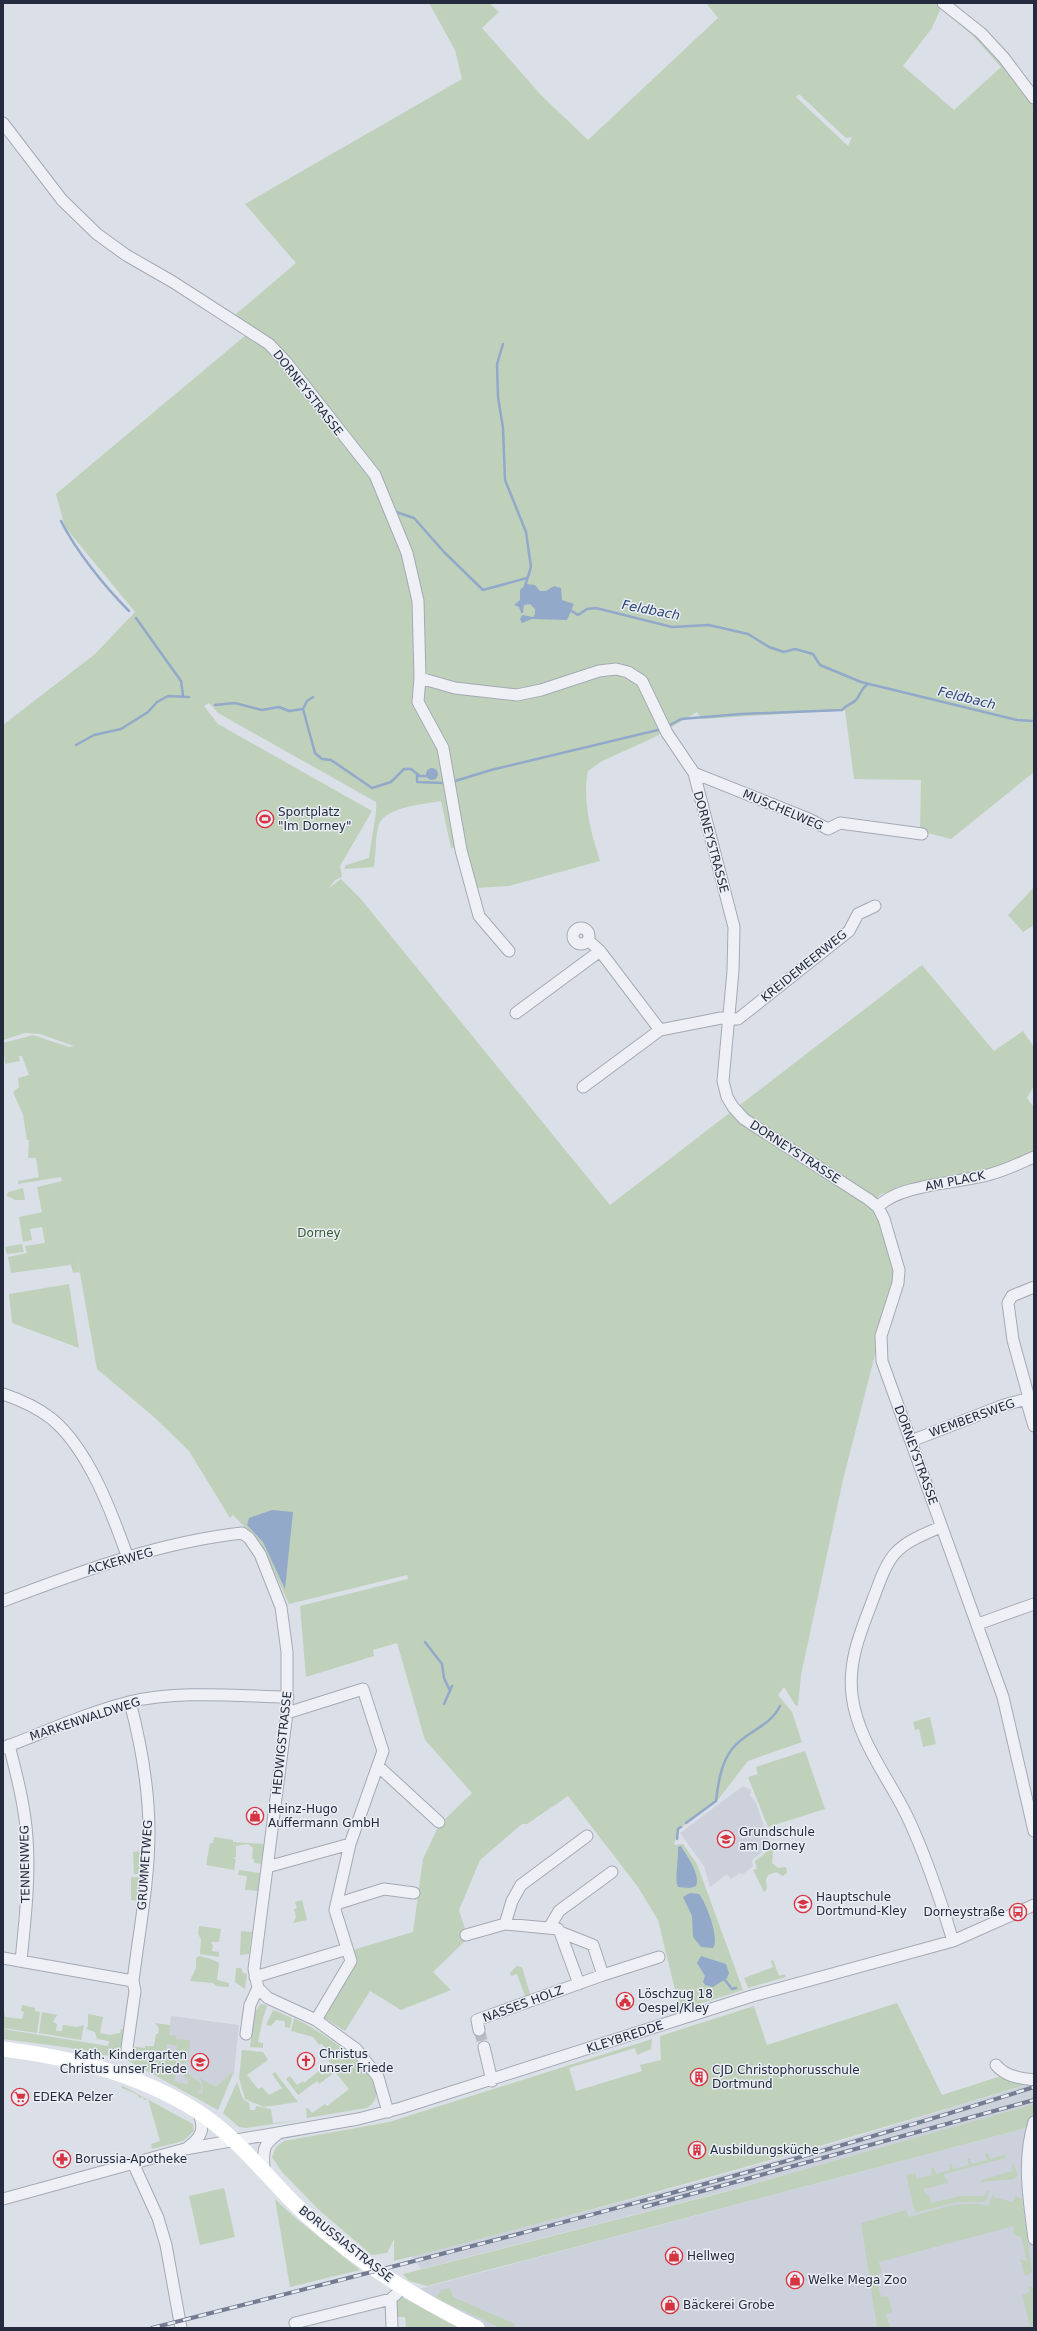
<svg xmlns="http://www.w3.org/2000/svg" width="1037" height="2331" font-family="'DejaVu Sans',sans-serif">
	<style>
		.built { fill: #cdd1dc }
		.green { fill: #bfd1bb; fill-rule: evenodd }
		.water { fill: #92a9ca }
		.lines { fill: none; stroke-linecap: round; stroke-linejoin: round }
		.stream { stroke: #92a9ca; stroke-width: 2.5 }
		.minor-tunnel { stroke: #b6bbc5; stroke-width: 11; stroke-dasharray: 11 5.5; stroke-linecap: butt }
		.minor-casing { stroke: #a4a9b4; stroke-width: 13 }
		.minor { stroke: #eef0f5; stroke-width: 11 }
		.secondary { stroke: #fff; stroke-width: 15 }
		.rail-casing { stroke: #737c91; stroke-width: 4 }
		.rail { stroke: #eaeef4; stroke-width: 2.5; stroke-dasharray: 8; stroke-linecap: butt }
		.labels { text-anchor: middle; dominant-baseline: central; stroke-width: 3; stroke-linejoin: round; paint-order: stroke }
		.street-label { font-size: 12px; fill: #242b3e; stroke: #eaeef4 }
		.poi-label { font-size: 12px; fill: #242b3e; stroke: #eaeef4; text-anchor: start }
		.park-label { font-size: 12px; fill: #355a30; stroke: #eaeef4 }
		.water-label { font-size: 13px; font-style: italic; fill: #2b4674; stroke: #eaeef4 }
	</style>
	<rect width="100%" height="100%" fill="#dbdfe7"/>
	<path class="built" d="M743,1786l8,4 -1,5 6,8 11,32 -1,1 6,8 -20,16 1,6 -11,9 -2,-2 -9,6 -4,-5 -17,13 -6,-21 -24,-33z
		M171,2016l68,9 -5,47 -16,38 -55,-31z
		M1034,2083v21l-109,32 -191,53 -313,80 -9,-13 271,-70 136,-38z
		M1034,2116v212h-551l-72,-37 619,-164z"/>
	<path class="green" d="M429,3h60l10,9 -17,16 59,67 47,45 130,-122 -12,-15h233l23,18 42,43 7,-7 23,30v685l-83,67 -31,-8 1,-51 -67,-1 -9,-69 -143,9 -5,-7 -44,26 -51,23 -14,10c-6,29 3,62 12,90l-91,25 -34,2 -11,-42 -13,2 -10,-47c-16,3 -55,6 -62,23 -4,11 -3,31 -5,43l-30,2 2,-4 23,-7c1,-11 9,-49 7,-56l-158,-89 -9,-10 -5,3 14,18 154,87 -32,55 2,11 -7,3 -6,8 12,-9 19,19 250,307 312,-240 72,86 29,-20 11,16v39l-7,12 7,9v47l-45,16 -109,24 -4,6c0,27 18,52 18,80l-51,200 -42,195 -3,30 -2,1 -12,-19 -6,8 14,17 10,30 -54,19 -31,40 -39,29 -4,15 9,-1 14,20 46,126 -63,20 -22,-90 -20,-33 -70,-91 -41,28h-5l-42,36 -21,50 9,28 -35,34 18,18 -50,20 -31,-19 -25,40 -22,-14 33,-57 -3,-10 60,-18 10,-73 16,-34 33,-32 -47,-53 -28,-97 -24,7 1,6 -68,21 -6,-71 108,-27 -1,-4 -118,29 -29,-62 -27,-27 -3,3 -41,-67 -35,-34 -57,-48 -21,-118 4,21 -7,1 -2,-8 -60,8 -3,-16 19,-4 -2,-7 20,-3 -3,-16 -12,2 2,11 -9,2 -4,-25 23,-5 -5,-25 25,-6 -1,-4 -43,7v-3l21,-4 -3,-19h-8l1,-18h-2l-4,-25 -10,-23 6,-5 -1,-9 11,-3 -7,-19h-3l1,5 -15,3 -2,-21 30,-8 36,12 5,-1 -34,-12 -15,-1 -22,7v-315l92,-71 40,-42 -70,-85 -9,-33 190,-159 30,10 -17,-15 -24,-15 61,-52 -51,-59 217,-125 -7,-29zM941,8l32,28 28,31 -47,43 -51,-44 29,-38zM799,94l47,44 6,-1 -4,9 -52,-49z
		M1034,887v38l-11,7 -15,-17z
		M23,1188l2,12h-9l-9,-4 1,-4z
		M22,1244l2,8 -17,2 -2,-7z
		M69,1284l10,64 -67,-25 -3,-29z
		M930,1717l6,27 -13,3 -4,-18 -4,1 -2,-8z
		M805,1751l20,58 -57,18 -20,-50 10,-3 -2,-7z
		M214,1837l19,3v2l31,2 -3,20 -7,-1v-4h-2l1,-11 -5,-4 -12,2v11l-3,1 3,1 -2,11 -28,-5 4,-22h3z
		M774,1846l-2,17 6,5 8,-1 1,6 -4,3 -7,-4 -8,3 -2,5 1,9 -3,3 -11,-22 4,-1 -2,-8z
		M142,1851v23h-8l-1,-22z
		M239,1870l21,3 -2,18 -13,-1 2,-14 -9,-1z
		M131,1877h10l-1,24 -9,-1z
		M302,1900l5,20 -14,3 3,-6 -2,-8 3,-1 -2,-6z
		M199,1926l22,3 -2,13h-7l-1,2 2,1 -1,6 7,1v5l-19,-3 1,-15 -3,-5z
		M241,1931l11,1 -3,22 -9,1z
		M199,1956l12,3 8,4 -2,17 12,3v4l-13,-1 -3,-3 -23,-2 6,-13v-10z
		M773,1960l6,16 6,-2 1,3 -38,11 -4,-10 29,-11 -2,-6z
		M517,1966l5,1 9,30 -12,4 -1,-2 7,-3 -8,-22 -6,2 -1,-3z
		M236,1968h5l2,5 4,1 -2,15 -10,-7z
		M897,2003l45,92 56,-18 31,7c-210,64 -423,123 -635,177v-22l-7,14 -15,2 -52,-44 -38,-39 -10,-15 4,-10 8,-6 105,-19 263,-83 -1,10 -14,6 -2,-7 -66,20 7,23 66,-20 -2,-6 21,-5 -1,-24 94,-30 13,39z
		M261,2004l6,2 -4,12 -5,24 5,1v5l-13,-1 5,-35z
		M3,2005l2,12 17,2 2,-7 -3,-1 1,-6 13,3v3l5,1 -3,21 -34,-5z
		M273,2010l19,8 -2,10 -5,-1v-6l-9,-1 -5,6 -5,-1z
		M42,2012l15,3 -4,7 4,2 -1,7h6l1,-6 14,2 7,-2 -3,15 -42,-7z
		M88,2014l15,3 -3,16 10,2 10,-2 1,-4 6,1 -4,15 -4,4 7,1 -2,9 -59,-12 -62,-8v-10l105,17 1,-5 -12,-2 -2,-7 -9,-3 2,-3z
		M294,2018c19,9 112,63 73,90l-60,10 -1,-9 2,-1 4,5 13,-9 2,2 22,-17 -14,-17 -16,12 -2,-3 -19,14 -12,-16 4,-3 7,9 6,-4 1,2 15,-12 3,4 11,-8 -7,-10 4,-3 -8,-10 -3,1 -6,-8 -22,-6z
		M155,2023l15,2 -1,10 7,1v3l13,1 1,2 -2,19 -10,5 -4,15 13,4 2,-6 -6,-3 3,-3 14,9 1,8 -4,1 1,3 5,-1 -1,-10 -3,-5 17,9 18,-16 -16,39 -91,-50 1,-8 15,5 1,-3 -15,-4 1,-4 15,2v-2h9l2,-12h2l1,-6zM167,2044l10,2 -3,12 -8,-1z
		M242,2050l21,2 5,8 -21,15 11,14 4,-2 7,8 13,-7 -10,-14 3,-2 23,30 -34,5 -19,-8 -6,-21z
		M237,2082l6,17 6,4 1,7h5l1,-4 15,3 2,14 27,-3 -54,8 -7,-1 -16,-14z
		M121,2085l72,39 1,7 -11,10 -31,8 -1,-5 9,-3 -12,-42 -4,1 -1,-3 -4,1 -1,-3 -16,-7z
		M1034,2104v11l-4,12 -603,159 -18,-5 -6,-7 326,-83z
		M988,2153l2,6 15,-4 1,3 -62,16 4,9 -24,6 1,6 4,-1 2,9 30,-7h24l1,-5h3l-2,8 -3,3h-28l-41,11 -9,-38 9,-2 2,6 15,-4 -1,-7h3l2,6 14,-4 -1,-6 2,-1 2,6 16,-4 -2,-6 3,-1 2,6 15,-4 -2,-6z
		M1014,2164l4,11 -4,4 -33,3v-2l32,-9 -1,-6z
		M224,2188l11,49 -35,8 -11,-49z
		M994,2191l-1,6 20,5 2,-6 7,3 10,73 -7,4 -5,-17 7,2 -6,-24 -8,-3 1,-8 -135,36 3,11 -6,2 5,22 7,-1 4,16 -6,2 4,14h-13l-16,-105 45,-13 3,7c24,-6 54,-19 79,-11z
		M275,2199l18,17 67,54 -70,17z
		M1029,2286l5,2v38l-4,1 -8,-32 8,-3z
		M450,2288l3,9 62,27 -2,4h-13l-64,-30 5,-8z
		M402,2297l57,31h-53l-1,-11h-10v-13z"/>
	<path class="water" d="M526,584l9,1 5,6h6l8,-5 7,2 1,12 12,4 -7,16 -35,-1 -10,4 -2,-4 2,-4 11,2 2,-3v-5l-5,-5 -6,1 -1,8h-2l-2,-6 -5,-2 6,-5v-10z
		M426 774a6 6 0 1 1 12 0a6 6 0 1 1-12 0Z
		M272,1510l21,2 -8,77 -22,-47 -16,-17 2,-7z
		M681,1846c5,9 20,28 15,40l-6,2 -12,-1c-4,-8 1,-28 0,-40z
		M690,1893l9,1c7,8 21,45 14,54l-12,-1 -8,-10 -1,-21 -9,-19z
		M701,1956l25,8 3,9 -2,5 -14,9 -8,-2 -2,-3 2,-6 -8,-13z"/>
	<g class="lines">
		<path class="stream" d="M503,344l-6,20 1,33 5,31 2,52 21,52 5,35 -6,19
			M396,512l18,6 30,34 39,38 44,-12
			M61,521c15,30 44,66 68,90
			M570,610l8,5 9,-6 9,-1 76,19 37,-2 39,9 21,13 15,5 11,-3 18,5 7,11 41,17 156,38 17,1
			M136,618l45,63 2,14
			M215,705l20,-2 27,7 17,-3 10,4 14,-2 12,44 7,6 9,1 41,28 19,-6 13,-13h7l9,7h9
			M303,709l4,-8 6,-4
			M668,726l13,-7 60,-5 101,-4c4,-5 10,-6 14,-10 5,-6 5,-12 12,-16
			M76,745l18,-10 27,-6 27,-17 9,-10 11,-6 21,1
			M417,775v7l26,1
			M455,781l36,-11 171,-41
			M425,1642l17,22 2,14 6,13
			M444,1704l8,-18
			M686,1823l30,-22c2,-17 5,-38 16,-52 14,-18 38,-22 48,-43
			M677,1839l1,-10 3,-2
			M725,1980l7,9 4,-1"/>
		<path class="minor-tunnel" d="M479,2030l5,17"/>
		<defs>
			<path id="minor" d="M943,3l38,30 23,25 30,40
				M3,123l59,77 35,34 29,21 47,27 96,62 17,18 89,113 32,78 11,48 2,77 -2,24 25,46 18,102 18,66 30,35
				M420,678l35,10 62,7 24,-5 58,-19 17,-2 12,3 14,9 25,52 27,40 40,154 -1,44 -10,110 4,16 6,10 11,12 124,80 10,8 6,12 15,51 -1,13 -17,53 1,25 121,336 31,134
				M694,773l115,46 19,10 12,-6 82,11
				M573 936a8 8 0 1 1 16 0a8 8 0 1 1-16 0Z
				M588,940l12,11 60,79 61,-12 17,1 111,-88 9,-17 17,-8
				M516,1013l84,-62
				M583,1087l77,-57
				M878,1207c20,-23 83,-24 113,-33 15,-4 29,-11 43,-17
				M3,1394c18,6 34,13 49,25 37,31 60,94 76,139
				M1029,1398l-16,-58 -5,-37 4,-7 22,-9
				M1026,1399l8,27
				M911,1441l93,-36 30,-8
				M941,1527c-49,20 -51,26 -69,75 -12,31 -24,60 -20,93 5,44 36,82 55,121 19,40 33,82 46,125
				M3,1601c76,-29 157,-59 239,-68l7,5 11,16 21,53 6,45v61l-33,256 4,19 10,10 48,22 40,29 22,28 10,35
				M978,1624l56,-20
				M287,1713l76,-24 20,62 -33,93 -15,66 16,51 -35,59
				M9,1745c8,31 16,62 18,93 3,41 -2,82 -6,123
				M3,1748c42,-16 83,-35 126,-46 49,-12 109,-6 159,-5
				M378,1766l61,56
				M267,1867l83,-23
				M336,1904l48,-15 30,4
				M505,1924l7,-23 9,-16 66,-49
				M549,1928l10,-17 53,-39
				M560,1932l19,52
				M466,1935l39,-11 53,5 2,3 33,13 10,30 -126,45 2,10
				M3,1958l130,23
				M603,1975l56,-18
				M255,1977l92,-28
				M246,2034l4,-29 8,-17
				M484,2047l8,34
				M127,2048l8,-57 -2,-10c6,-49 16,-100 16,-149 0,-44 -8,-88 -19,-130
				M996,2065c10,12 24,13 38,15
				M1034,2122c-12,39 -5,77 0,117
				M187,2148c14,-10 19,-19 11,-36
				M133,2163l25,55 8,27 15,83
				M264,2170c-1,-20 -2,-25 15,-37
				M3,2199l182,-50 173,-30 43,-11 351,-112 201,-55 81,-36
				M391,2299l1,29
				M295,2323l96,-24 12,-11"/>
		</defs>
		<use href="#minor" class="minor-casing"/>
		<use href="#minor" class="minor"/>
		<path class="secondary" d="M3,2049c69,9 134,24 194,62 42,27 71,68 107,102 51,47 111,85 173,115"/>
		<defs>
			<path id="rail" d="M644,2207l390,-107
				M152,2328c295,-75 591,-149 882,-241"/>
		</defs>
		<use href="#rail" class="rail-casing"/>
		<use href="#rail" class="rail"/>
	</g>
	<defs>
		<symbol id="stadium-ring" viewBox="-11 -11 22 22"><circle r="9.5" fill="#eaeef4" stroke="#d83440" stroke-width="1.5"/><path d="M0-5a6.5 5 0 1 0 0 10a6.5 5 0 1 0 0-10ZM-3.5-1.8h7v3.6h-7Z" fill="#d83440"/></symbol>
		<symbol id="shop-ring" viewBox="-11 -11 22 22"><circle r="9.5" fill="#eaeef4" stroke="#d83440" stroke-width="1.5"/><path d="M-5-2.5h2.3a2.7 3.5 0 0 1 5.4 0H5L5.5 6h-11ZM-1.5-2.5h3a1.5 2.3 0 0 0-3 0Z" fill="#d83440"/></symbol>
		<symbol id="school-ring" viewBox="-11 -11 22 22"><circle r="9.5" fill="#eaeef4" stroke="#d83440" stroke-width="1.5"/><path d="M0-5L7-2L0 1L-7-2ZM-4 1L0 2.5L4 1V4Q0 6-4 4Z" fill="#d83440"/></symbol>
		<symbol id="bus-ring" viewBox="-11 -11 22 22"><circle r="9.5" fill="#eaeef4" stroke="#d83440" stroke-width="1.5"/><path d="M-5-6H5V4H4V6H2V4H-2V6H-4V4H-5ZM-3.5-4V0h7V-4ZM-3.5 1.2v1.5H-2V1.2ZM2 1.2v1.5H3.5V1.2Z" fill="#d83440"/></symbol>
		<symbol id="civic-ring" viewBox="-11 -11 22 22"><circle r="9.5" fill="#eaeef4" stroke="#d83440" stroke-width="1.5"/><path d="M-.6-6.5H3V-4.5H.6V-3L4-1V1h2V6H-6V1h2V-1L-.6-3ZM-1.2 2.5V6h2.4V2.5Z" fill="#d83440"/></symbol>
		<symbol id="church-ring" viewBox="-11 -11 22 22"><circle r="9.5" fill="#eaeef4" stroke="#d83440" stroke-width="1.5"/><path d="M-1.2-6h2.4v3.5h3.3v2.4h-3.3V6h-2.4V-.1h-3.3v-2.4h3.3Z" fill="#d83440"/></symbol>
		<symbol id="building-ring" viewBox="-11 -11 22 22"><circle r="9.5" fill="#eaeef4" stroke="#d83440" stroke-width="1.5"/><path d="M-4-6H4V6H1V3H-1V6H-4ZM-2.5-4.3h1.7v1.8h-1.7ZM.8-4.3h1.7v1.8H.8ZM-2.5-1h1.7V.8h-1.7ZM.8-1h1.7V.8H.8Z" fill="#d83440"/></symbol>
		<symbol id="supermarket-ring" viewBox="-11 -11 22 22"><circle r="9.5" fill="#eaeef4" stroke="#d83440" stroke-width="1.5"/><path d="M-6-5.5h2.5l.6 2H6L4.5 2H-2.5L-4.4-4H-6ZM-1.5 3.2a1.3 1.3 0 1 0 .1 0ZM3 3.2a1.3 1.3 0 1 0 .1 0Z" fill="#d83440"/></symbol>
		<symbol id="pharmacy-ring" viewBox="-11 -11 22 22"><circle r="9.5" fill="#eaeef4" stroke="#d83440" stroke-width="1.5"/><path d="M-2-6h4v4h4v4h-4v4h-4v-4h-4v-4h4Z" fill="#d83440"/></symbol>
	</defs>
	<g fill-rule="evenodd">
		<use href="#stadium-ring" x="255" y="809" width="20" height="20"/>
		<use href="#shop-ring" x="245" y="1806" width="20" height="20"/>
		<use href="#school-ring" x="716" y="1829" width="20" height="20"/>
		<use href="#school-ring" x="793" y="1894" width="20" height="20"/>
		<use href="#bus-ring" x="1008" y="1902" width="20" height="20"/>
		<use href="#civic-ring" x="615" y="1991" width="20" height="20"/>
		<use href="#church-ring" x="296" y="2051" width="20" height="20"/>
		<use href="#school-ring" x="190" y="2052" width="20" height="20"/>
		<use href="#building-ring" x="689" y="2067" width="20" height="20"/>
		<use href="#supermarket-ring" x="10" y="2087" width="20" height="20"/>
		<use href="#building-ring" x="687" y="2140" width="20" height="20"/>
		<use href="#pharmacy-ring" x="52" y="2149" width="20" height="20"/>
		<use href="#shop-ring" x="664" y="2246" width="20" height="20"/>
		<use href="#shop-ring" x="785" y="2270" width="20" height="20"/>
		<use href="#shop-ring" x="660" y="2295" width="20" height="20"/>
	</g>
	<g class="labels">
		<g class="street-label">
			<text transform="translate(308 393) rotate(52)">DORNEYSTRASSE</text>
			<text transform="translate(783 810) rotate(23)">MUSCHELWEG</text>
			<text transform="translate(711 842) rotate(75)">DORNEYSTRASSE</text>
			<text transform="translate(804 966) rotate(-39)">KREIDEMEERWEG</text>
			<text transform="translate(795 1152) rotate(33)">DORNEYSTRASSE</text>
			<text transform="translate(955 1181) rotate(-11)">AM PLACK</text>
			<text transform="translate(972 1418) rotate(-20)">WEMBERSWEG</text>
			<text transform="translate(916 1455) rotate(70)">DORNEYSTRASSE</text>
			<text transform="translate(120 1561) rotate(-16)">ACKERWEG</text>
			<text transform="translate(85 1719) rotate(-18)">MARKENWALDWEG</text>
			<text transform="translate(282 1743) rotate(-84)">HEDWIGSTRASSE</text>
			<text transform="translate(25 1864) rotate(-91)">TENNENWEG</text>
			<text transform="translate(145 1865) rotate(-86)">GRUMMETWEG</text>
			<text transform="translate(523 2004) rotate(-20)">NASSES HOLZ</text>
			<text transform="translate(625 2037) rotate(-18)">KLEYBREDDE</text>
			<text transform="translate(346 2244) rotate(38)">BORUSSIASTRASSE</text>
		</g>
		<g class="poi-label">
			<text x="278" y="812">Sportplatz<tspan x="278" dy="14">"Im Dorney"</tspan></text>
			<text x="268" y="1809">Heinz-Hugo<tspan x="268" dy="14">Auffermann GmbH</tspan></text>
			<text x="739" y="1832">Grundschule<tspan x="739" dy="14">am Dorney</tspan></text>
			<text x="816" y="1897">Hauptschule<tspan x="816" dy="14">Dortmund-Kley</tspan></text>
			<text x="1005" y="1912" text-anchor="end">Dorneystraße</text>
			<text x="638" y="1994">Löschzug 18<tspan x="638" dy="14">Oespel/Kley</tspan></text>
			<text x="319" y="2054">Christus<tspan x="319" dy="14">unser Friede</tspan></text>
			<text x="187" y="2055" text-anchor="end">Kath. Kindergarten<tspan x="187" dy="14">Christus unser Friede</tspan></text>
			<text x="712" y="2070">CJD Christophorusschule<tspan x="712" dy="14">Dortmund</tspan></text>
			<text x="33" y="2097">EDEKA Pelzer</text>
			<text x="710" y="2150">Ausbildungsküche</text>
			<text x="75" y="2159">Borussia-Apotheke</text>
			<text x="687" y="2256">Hellweg</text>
			<text x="808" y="2280">Welke Mega Zoo</text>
			<text x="683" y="2305">Bäckerei Grobe</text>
		</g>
		<g class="park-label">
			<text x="319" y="1233">Dorney</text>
		</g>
		<g class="water-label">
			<text transform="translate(651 610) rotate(11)">Feldbach</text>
			<text transform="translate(967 698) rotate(14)">Feldbach</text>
		</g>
	</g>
	<rect width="1037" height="2331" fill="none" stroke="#242b3e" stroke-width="8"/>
</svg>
